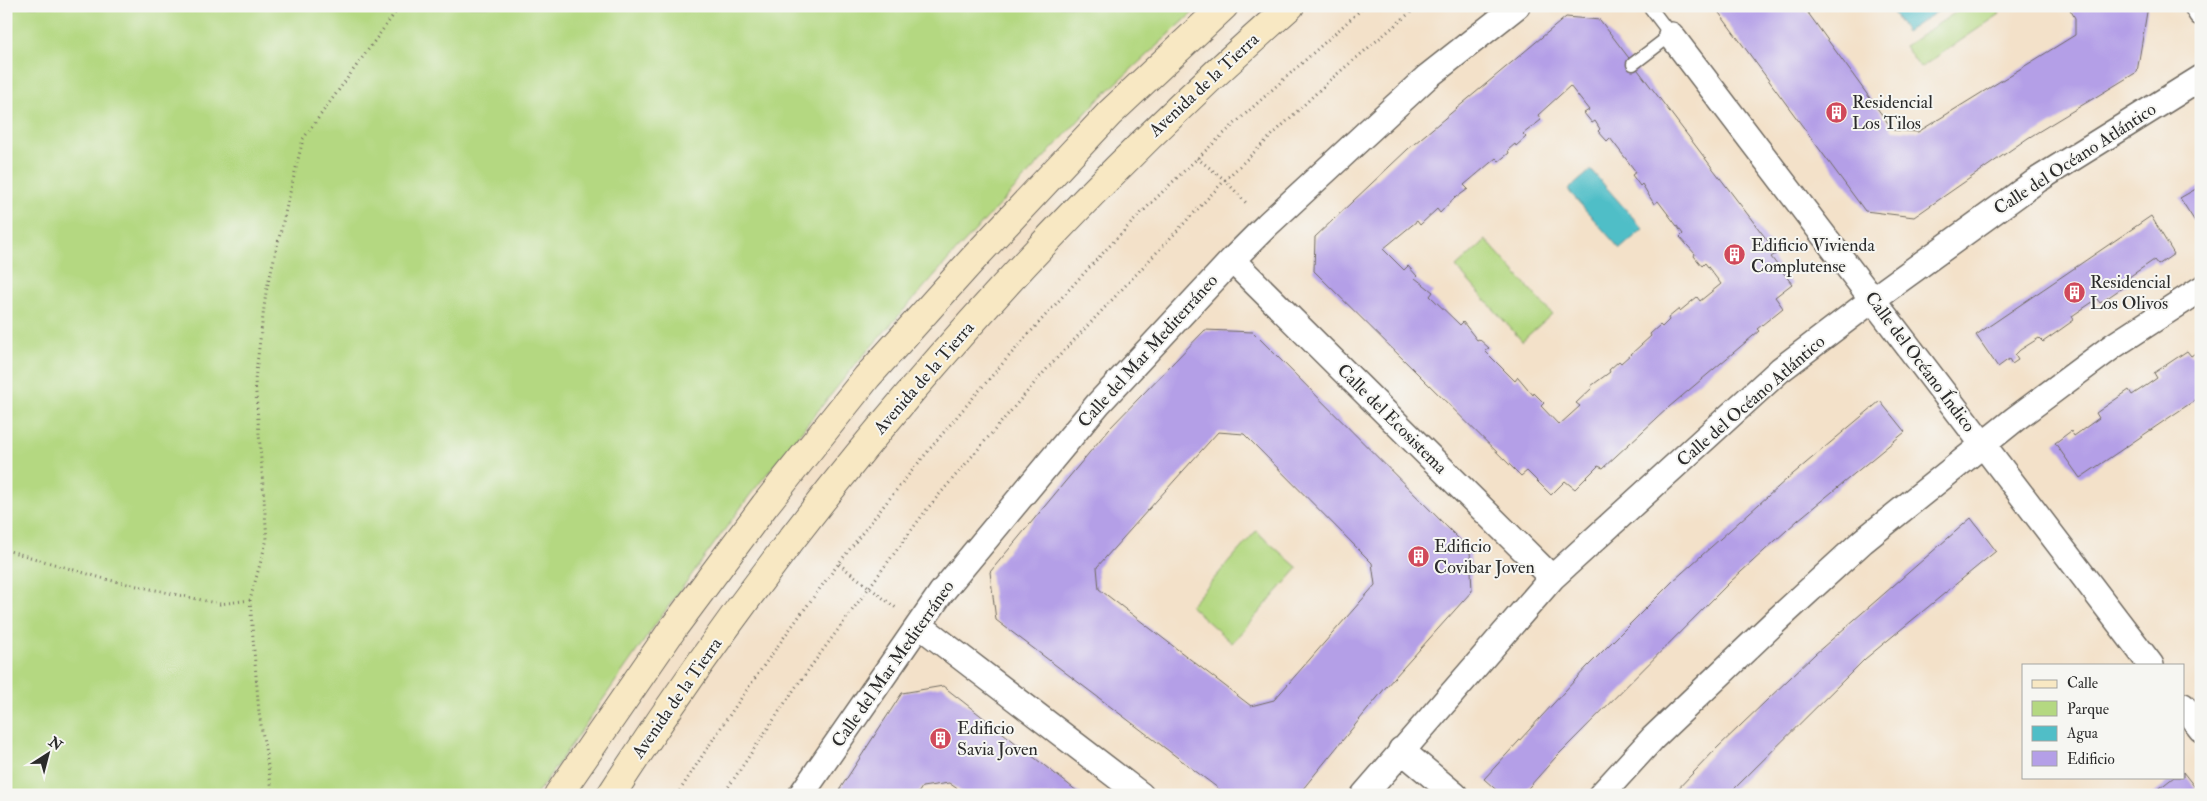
<svg xmlns="http://www.w3.org/2000/svg" width="2207" height="801" font-family="'IM FELL Double Pica',serif">
	<style>
		.green { fill: #b4d881; stroke: #708256 }
		.water { fill: #50bec7; stroke: #3e7479 }
		.building { fill: #b49fe7; fill-rule: evenodd }
		.lines { fill: none; stroke-linecap: round; stroke-linejoin: round }
		.lane-casing { stroke: #716b62; stroke-width: 15 }
		.street-casing { stroke: #716b62; stroke-width: 28 }
		.secondary-casing { stroke: #716b62; stroke-width: 30 }
		.path { stroke: #716b62; stroke-width: 3; stroke-dasharray: 1 4; stroke-linecap: butt }
		.lane { stroke: #fff; stroke-width: 12 }
		.street { stroke: #fff; stroke-width: 25 }
		.secondary { stroke: #f8e8c3; stroke-width: 28 }
		.labels { text-anchor: middle; dominant-baseline: central; stroke-width: 4; stroke-linejoin: round; paint-order: stroke }
		.street-label { font-size: 18px; fill: #2b2b2b; stroke: #f6f6f2 }
		.poi-label { font-size: 18px; fill: #2b2b2b; stroke: #f6f6f2; text-anchor: start }
	</style>
	<rect width="100%" height="100%" fill="#f6f6f2"/>
	<filter id="ink" filterUnits="userSpaceOnUse"><feTurbulence type="fractalNoise" baseFrequency=".02" numOctaves="2"/><feDisplacementMap in="SourceGraphic" scale="10" xChannelSelector="R" yChannelSelector="G"/><feConvolveMatrix kernelMatrix="1 2 1 2 8 2 1 2 1" color-interpolation-filters="sRGB"/></filter>
	<filter id="wash" filterUnits="userSpaceOnUse"><feTurbulence type="fractalNoise" baseFrequency=".0096" numOctaves="4" result="noise"/><feDisplacementMap in="SourceGraphic" scale="20" xChannelSelector="R" yChannelSelector="G"/><feGaussianBlur stdDeviation="1.12" result="paint"/><feColorMatrix in="noise" values="0 0 0 0 0 0 0 0 0 0 0 0 0 0 0 0 0 1.4 0 .05"/><feComposite in="paint" operator="in"/></filter>
	<g filter="url(#wash)">
		<rect width="100%" height="100%" fill="#f3e1c9"/>
		<path class="green" d="M6,6h1194l-103,95 -141,150 -101,114 -105,130 -90,123 -124,177h-530z
			M1965,6h30l5,8 -80,54 -15,-22z
			M1486,240l66,74 -30,27 -66,-74z
			M1256,531l42,37 -66,75 -42,-37z"/>
		<path class="water" d="M1889,6h57l-40,26z
			M1591,170l52,59 -23,20 -52,-59z"/>
		<g id="blocks">
			<path class="building" d="M1714,6h89l90,124 25,2 157,-97v-17l-7,-12h80l-11,66 -109,66 -114,79 -49,-6z
				M1566,17l34,3 177,233 -6,4 21,27 -17,13 8,11 -26,21 2,2 -90,76 -66,61 -5,-2 -23,23 -10,-8 -14,14 -24,-24 -6,5 -207,-205 1,-34 93,-88zM1570,86l19,24 -5,3 8,10 3,-2 5,8 -2,2 9,10 3,-3 26,34 -4,3 8,11 2,-2 12,20 4,-3 25,33 -3,3 15,17 -1,2 8,10 3,-3 16,21 -21,17 -3,-4 -17,14 -1,-2 -11,9 1,2 -7,7 -2,-2 -10,9 1,2 -30,27 -2,-2 -10,9 1,2 -19,14 1,2 -16,15 4,3 -21,19 -18,-19 3,-3 -10,-10 -1,2 -15,-18 -3,4 -30,-30 4,-3 -10,-9 -2,1 -14,-18 -3,3 -30,-29 3,-4 -18,-14 2,-2 -9,-10 -4,4 -21,-21 34,-28 3,4 17,-16 3,4 16,-17 1,1 11,-8 -4,-4 32,-27 3,3 10,-8 -1,-3 7,-6 1,2 10,-9 -3,-3 18,-14 -3,-5z
				M2201,186v45l-21,-33z
				M2151,216l23,38 -16,11 -4,-5 -25,17 3,4 -32,22 -3,-4 -25,17 2,4 -31,22 -4,-4 -19,12 -5,5 3,5 -6,4 -3,-5 -11,8 -22,-32z
				M1205,330l48,2 217,218 2,41 -86,96 -88,108h-71l-231,-175 -6,-48 119,-143zM1218,432l26,2 128,129 3,22 -101,115 -23,6 -152,-117 -2,-22z
				M2201,349v47l-121,82 -25,-35 16,-12 3,5 25,-18 -3,-5 33,-23 3,5 15,-10 10,-7 -3,-5 33,-22 4,5z
				M1880,401l25,31 -107,88 -68,62 -175,176 -33,37h-20l-18,-16 103,-112 86,-86 114,-102z
				M1971,518l25,33 -131,108 -137,136h-56l44,-46 99,-95z
				M943,686l139,109h-116l-17,-12 -27,4 -5,8h-81l66,-102z
				M2183,772l18,23h-50l23,-18h9z"/>
		</g>
	</g>
	<g filter="url(#ink)">
		<use href="#blocks" fill-opacity="0" stroke="#716b62" stroke-width="1"/>
		<g class="lines">
			<defs>
				<path id="lane" d="M1633,64l38,-29 -22,-29"/>
				<path id="street" d="M2197,6l4,7
					M1671,35l480,630
					M1232,260l320,318
					M919,625l222,170
					M2183,706l18,23
					M1401,750l54,45
					M801,795l140,-202 157,-189 134,-144 35,-35 160,-148 90,-71
					M1364,795l188,-217 228,-208 92,-70 167,-121 162,-101
					M1601,795l52,-57 125,-119 85,-78 152,-122 98,-73 88,-57"/>
				<path id="secondary" d="M558,795l116,-168 91,-122 102,-128 106,-118 137,-146 114,-107
					M611,795c189,-292 418,-559 679,-789"/>
			</defs>
			<use href="#lane" class="lane-casing"/>
			<use href="#street" class="street-casing"/>
			<use href="#secondary" class="secondary-casing"/>
			<path class="path" d="M1197,158l28,22 23,25
				M6,550l99,29 115,25 30,-4 17,-61 -12,-159 11,-88 37,-153 97,-133
				M839,564l57,44
				M250,600l9,113 14,82
				M677,795c127,-200 278,-386 441,-558 78,-82 164,-155 247,-231
				M723,795l72,-107 132,-179 117,-137 181,-192 105,-100 88,-74"/>
			<use href="#lane" class="lane"/>
			<use href="#street" class="street"/>
			<use href="#secondary" class="secondary"/>
		</g>
	</g>
	<defs>
		<symbol id="building-disc" viewBox="-11 -11 22 22"><circle r="9.5" fill="#d1495b" stroke="#f6f6f2"/><path d="M-4-6H4V6H1V3H-1V6H-4ZM-2.5-4.3h1.7v1.8h-1.7ZM.8-4.3h1.7v1.8H.8ZM-2.5-1h1.7V.8h-1.7ZM.8-1h1.7V.8H.8Z" fill="#fff"/></symbol>
	</defs>
	<g fill-rule="evenodd">
		<use href="#building-disc" x="1824" y="100" width="25" height="25"/>
		<use href="#building-disc" x="1722" y="242" width="25" height="25"/>
		<use href="#building-disc" x="2062" y="280" width="25" height="25"/>
		<use href="#building-disc" x="1406" y="544" width="25" height="25"/>
		<use href="#building-disc" x="928" y="726" width="25" height="25"/>
	</g>
	<g class="labels">
		<g class="street-label">
			<text transform="translate(1204 85) rotate(-43)">Avenida de la Tierra</text>
			<text transform="translate(2075 159) rotate(-33)">Calle del Océano Atlántico</text>
			<text transform="translate(1148 351) rotate(-48)">Calle del Mar Mediterráneo</text>
			<text transform="translate(1920 362) rotate(53)">Calle del Océano Índico</text>
			<text transform="translate(924 378) rotate(-49)">Avenida de la Tierra</text>
			<text transform="translate(1751 401) rotate(-41)">Calle del Océano Atlántico</text>
			<text transform="translate(1392 419) rotate(45)">Calle del Ecosistema</text>
			<text transform="translate(893 664) rotate(-55)">Calle del Mar Mediterráneo</text>
			<text transform="translate(677 698) rotate(-55)">Avenida de la Tierra</text>
		</g>
		<g class="poi-label">
			<text x="1852" y="102">Residencial<tspan x="1852" dy="21">Los Tilos</tspan></text>
			<text x="1751" y="245">Edificio Vivienda<tspan x="1751" dy="21">Complutense</tspan></text>
			<text x="2090" y="282">Residencial<tspan x="2090" dy="21">Los Olivos</tspan></text>
			<text x="1434" y="546">Edificio<tspan x="1434" dy="21">Covibar Joven</tspan></text>
			<text x="957" y="728">Edificio<tspan x="957" dy="21">Savia Joven</tspan></text>
		</g>
	</g>
	<rect width="2207" height="801" fill="none" stroke="#f6f6f2" stroke-width="25"/>
	<rect x="2022" y="664" width="162" height="115" fill="#f6f6f2" stroke="#a5a5a2"/>
	<rect x="2032" y="680" width="25" height="8" fill="#f8e8c3" stroke="#a5a5a2"/>
	<text x="2067" y="688" font-size="15" fill="#2b2b2b">Calle</text>
	<rect x="2032" y="701" width="25" height="15" fill="#b4d881" stroke="#a5a5a2"/>
	<text x="2067" y="714" font-size="15" fill="#2b2b2b">Parque</text>
	<rect x="2032" y="726" width="25" height="15" fill="#50bec7" stroke="#a5a5a2"/>
	<text x="2067" y="738" font-size="15" fill="#2b2b2b">Agua</text>
	<rect x="2032" y="751" width="25" height="15" fill="#b49fe7" stroke="#a5a5a2"/>
	<text x="2067" y="764" font-size="15" fill="#2b2b2b">Edificio</text>
	<g transform="translate(48 754) rotate(36)" stroke="#f6f6f2" stroke-width="4" paint-order="stroke">
	<path d="M0-4L9 19L0 12L-9 19Z" fill="#2b2b2b"/>
	<text y="-8" font-size="14" font-weight="bold" text-anchor="middle" fill="#2b2b2b">N</text>
	</g>
</svg>
